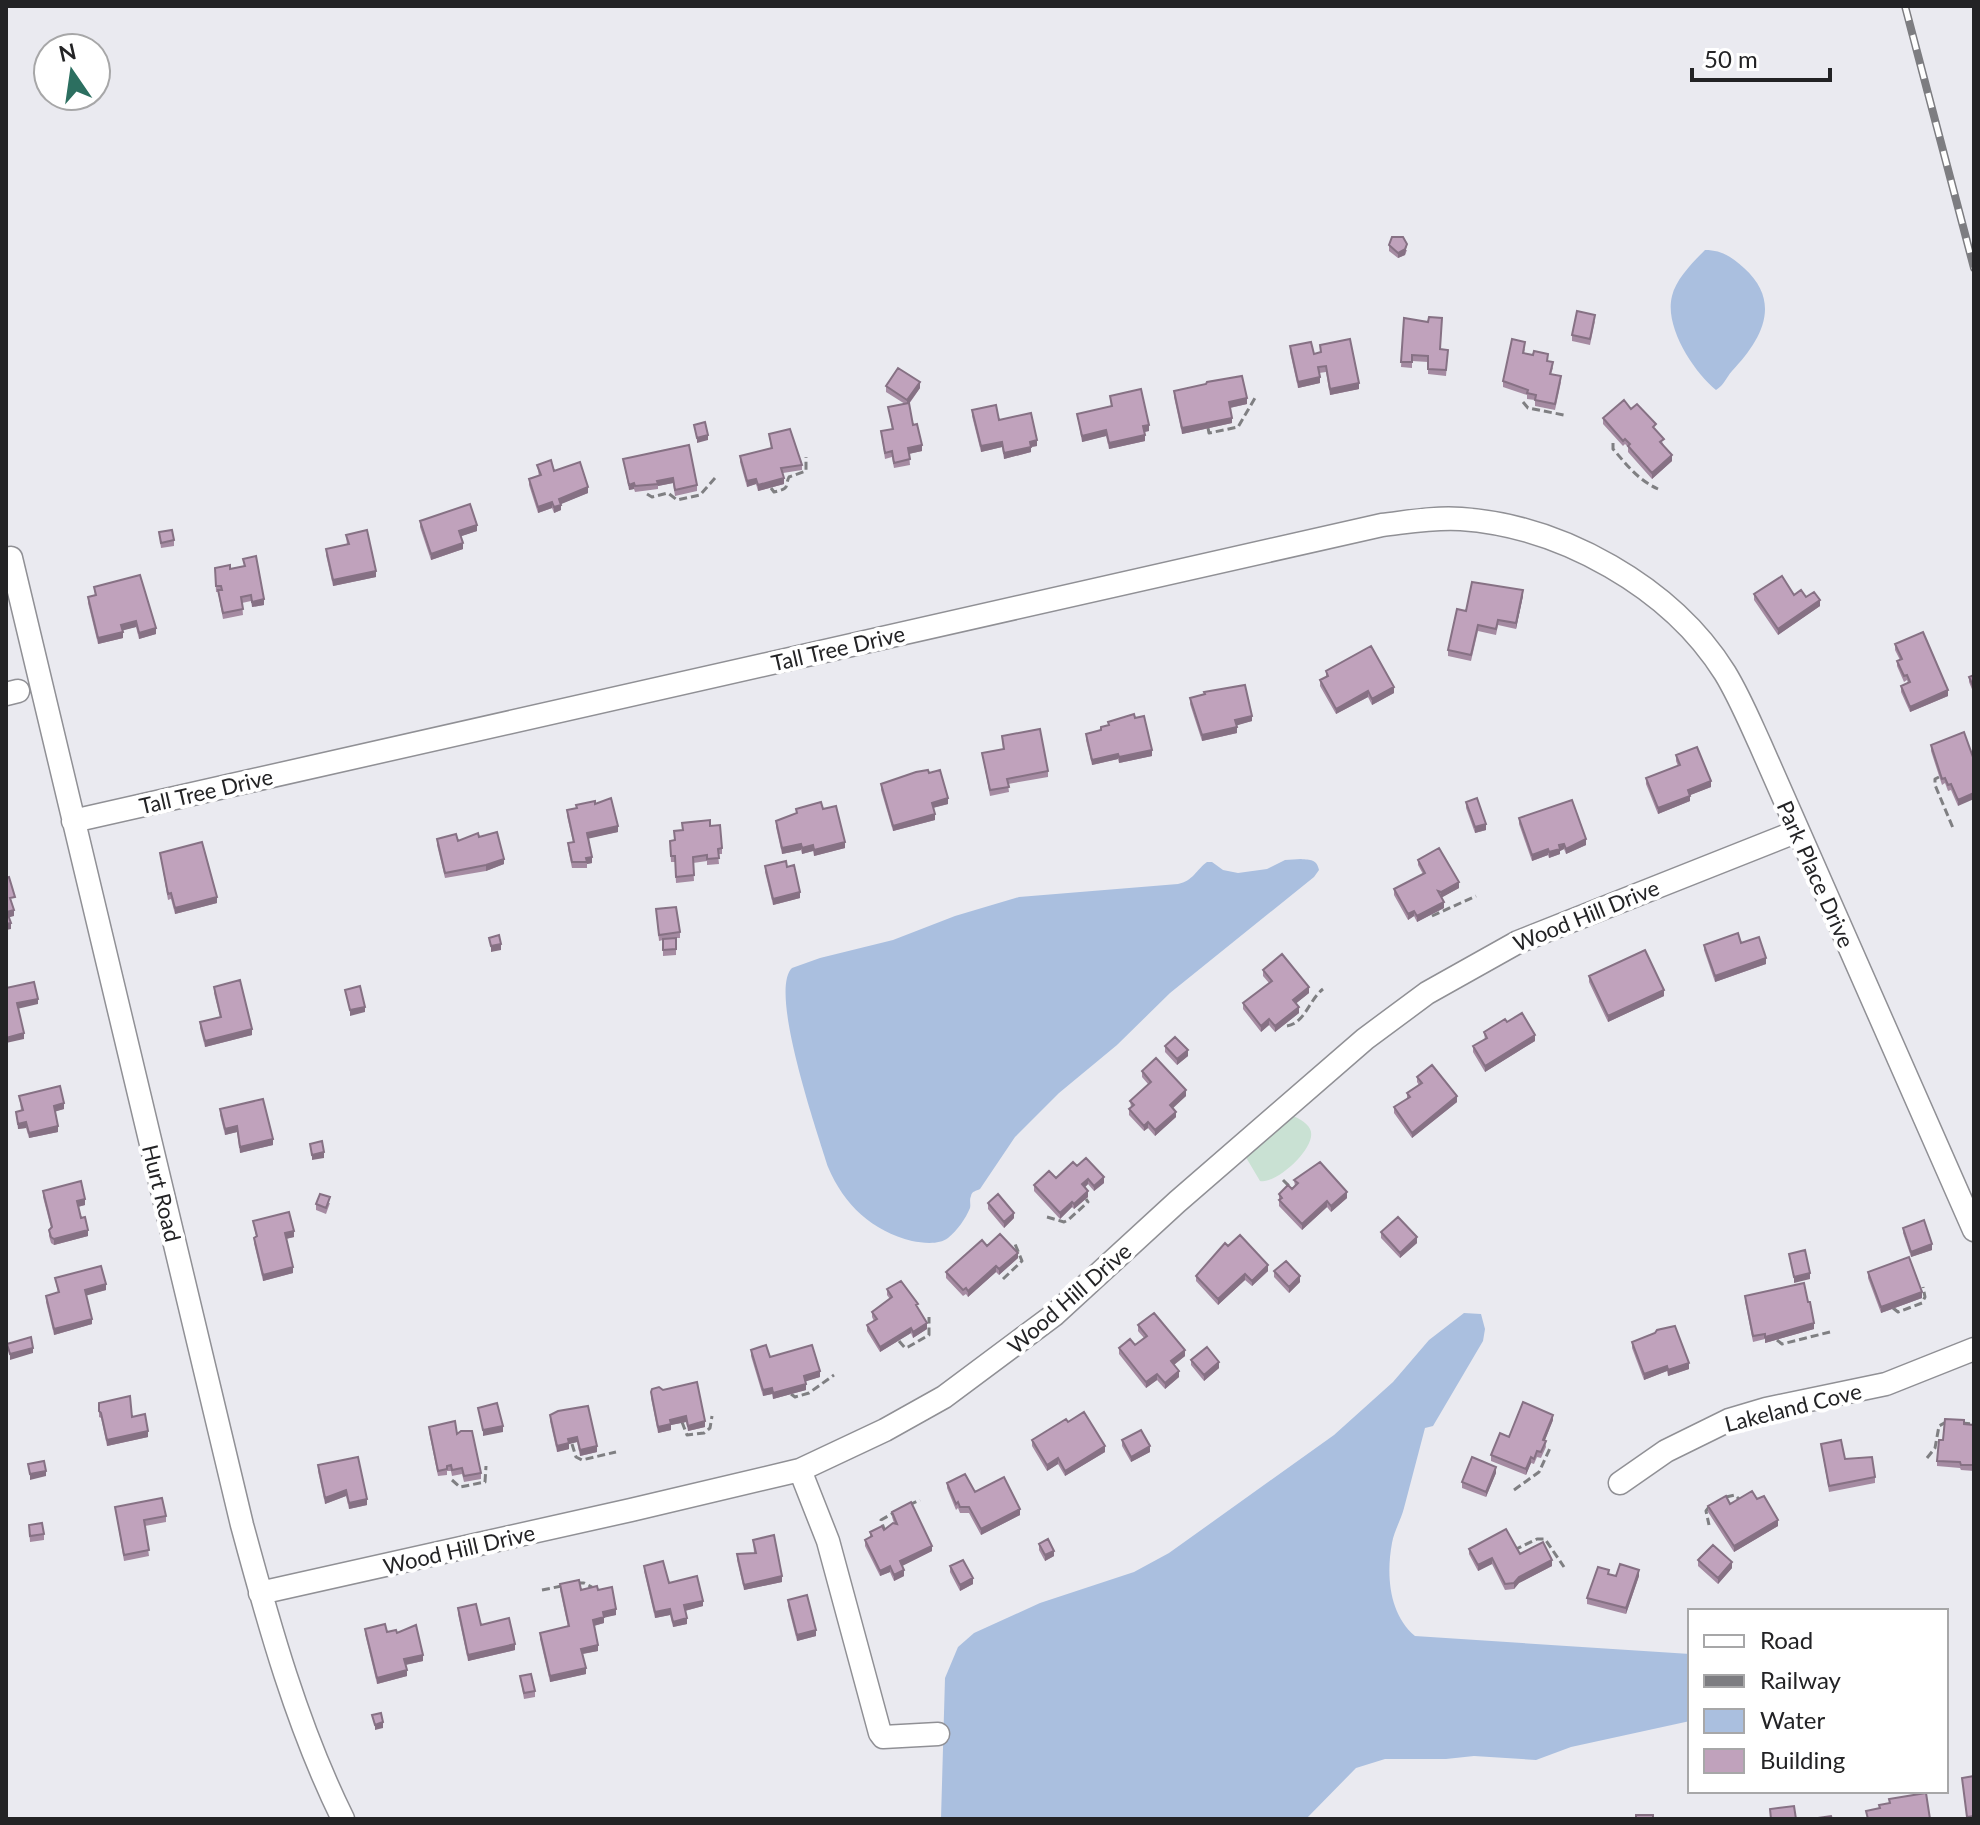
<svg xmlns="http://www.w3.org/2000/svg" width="1980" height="1825" font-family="Lato,sans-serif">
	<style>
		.green { fill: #c9e1d3 }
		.water { fill: #aabfdf }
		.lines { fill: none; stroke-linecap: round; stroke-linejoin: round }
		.minor-casing { stroke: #909095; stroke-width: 25 }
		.path { stroke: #7f7f82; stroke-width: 3; stroke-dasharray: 8 4; stroke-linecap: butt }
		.minor { stroke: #fff; stroke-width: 22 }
		.rail-casing { stroke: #7d7d81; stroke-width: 8 }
		.rail { stroke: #fff; stroke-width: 5; stroke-dasharray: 15; stroke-linecap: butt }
		.wall { fill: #a58ba2 }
		.shaded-wall { fill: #867184 }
		.building { fill: #c0a2bc; stroke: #867184; stroke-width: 2 }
		.labels { text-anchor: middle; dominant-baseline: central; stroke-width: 8; stroke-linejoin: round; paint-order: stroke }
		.street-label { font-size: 22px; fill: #232325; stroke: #fff }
	</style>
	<rect width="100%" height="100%" fill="#eaeaf0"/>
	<path class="green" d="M1289,1114c7,3 18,8 21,15 9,17 -34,56 -50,52l-16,-27z"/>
	<path class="water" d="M1705,250c17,0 27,7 39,18 39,35 17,72 -12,103 -6,7 -8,14 -16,19 -22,-18 -52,-63 -44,-94 4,-17 21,-34 33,-46z
		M1301,859c9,1 16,0 18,11l-5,7 -144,116 -53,52 -58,48 -44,44 -35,52c-4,2 -8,2 -9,7 -2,4 0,8 -1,12 -4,10 -13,23 -22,30 -9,7 -25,5 -36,3 -40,-10 -68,-36 -84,-74 -10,-33 -60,-176 -36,-199l28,-10 73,-18 62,-24 64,-19 159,-13c15,-3 18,-14 29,-22h5l11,8 15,3 29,-4 18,-9z
		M1464,1313l17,1 4,15 -2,12 -50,85 -8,2c-7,27 -14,53 -21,80 -3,12 -10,23 -12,35 -6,32 -3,71 23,93l275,18v67l-119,26 -35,13 -62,-4 -28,3h-61l-29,9 -50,51h-365l4,-141 13,-31 16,-14 66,-30 94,-31 35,-19 165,-118 59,-53 36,-42z"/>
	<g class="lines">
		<defs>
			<path id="minor" d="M11,558l231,967c27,100 55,201 101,294
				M6,694l12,-3
				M73,821l1309,-296c26,-3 53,-8 79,-6 101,7 210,68 264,154 14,23 24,47 35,71l214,486
				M800,1470l28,71 52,192 3,4 55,-3
				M1620,1483l46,-32 63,-31 37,-11 120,-25 88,-35
				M260,1593l371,-83 169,-40 85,-40 59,-33 110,-82 123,-113 188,-163 62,-46 91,-51 280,-111"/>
		</defs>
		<use href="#minor" class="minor-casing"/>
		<path class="path" d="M1523,402l5,6 36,7
			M1208,428l1,5 29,-6 17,-29
			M1613,443v6c14,16 25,31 45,40
			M771,488l3,4c17,-4 10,-4 15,-15l17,-6v-14
			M647,494l5,3 16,-4 9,7 23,-5 15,-17
			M1939,777l-4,2v6l18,43
			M1432,916l44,-20
			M1287,1026c18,-3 22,-26 36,-37
			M1283,1180l11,11
			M1047,1217l17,5 4,-2 20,-18 -2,-3
			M1003,1279l19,-18 -7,-17
			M1893,1308l5,4 24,-9 3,-6 -2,-10
			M1777,1340l5,4 48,-12
			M899,1341l6,7 3,-1 21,-12v-18
			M791,1394l4,3 14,-4 25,-18
			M682,1422l5,13 17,-2 6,-5 2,-12
			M1962,1423l12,1
			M572,1444l4,13 6,3 34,-8
			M1927,1458l8,-10 4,-22 7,-4
			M452,1480l8,7 25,-5 1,-16
			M1514,1490l25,-18 12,-26
			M1726,1497l9,-2 5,5
			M909,1505l11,-5
			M1709,1507l-3,4 3,14
			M885,1532l-4,-12 14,-8
			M1514,1550l23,-11h8l19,28
			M577,1583h7l8,4
			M542,1590l20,-4"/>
		<use href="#minor" class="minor"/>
		<defs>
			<path id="rail" d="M1905,6l69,262"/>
		</defs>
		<use href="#rail" class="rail-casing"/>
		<use href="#rail" class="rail"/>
	</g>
	<path class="wall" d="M1389,245l18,5 -2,5 -7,3 -9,-7z
		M1404,318l37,32h7l-2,26 -18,-2v-12l-16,-1v7l-11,-1z
		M1595,321l-5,24 -18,-4v-6z
		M1320,345l39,44 -29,6 -4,-23 -7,1 1,10 -22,5 -8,-36v-6l24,8 6,-1z
		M1525,348l-1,5 24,8 5,7 -2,6 10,8 -6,28 -20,-4v-6l-8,-1v-4l-24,-8v-6z
		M886,386l34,2 -11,16 4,21 9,26 -13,3 1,11 -16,3 -2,-11 -7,2 -4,-28 11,-2 -4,-22 17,-3 -19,-12z
		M1174,391l73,13 -17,4 2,15 -50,11 -8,-37z
		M1110,396l39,35 -4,1v9l-36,8 -3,-13 -24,6 -5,-28 34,-8z
		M1631,409l25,21 16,31 -20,18 -24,-27v-5l-3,-3 -2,2 -20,-22v-6z
		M972,410l27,10 38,26 -6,1v5l-27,7 -2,-12 -21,5 -9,-36z
		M769,434l33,31v5l-19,3 1,11 -26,7 -2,-7 -9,3 -7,-25v-6l31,-8z
		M623,459l74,26v6l-22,5 -2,-13 -15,3v3l-23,3 -1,-3 -5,1z
		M537,465l17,6 34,22 -28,11 1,6 -7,3 -2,-5 -14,5 -9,-28v-6l10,-3z
		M420,521l57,10 -16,5 2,13 -32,11 -11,-33z
		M159,532l15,8v6l-13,2z
		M346,535l30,42 -43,9 -7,-31v-6l21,-4z
		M243,559l21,46 -12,2 -1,-6 -9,2 1,12 -20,4 -5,-27h-2l-1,-24 15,1 14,-3z
		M94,587l62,47 -17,5 -3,-12 -14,3 1,8 -25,6 -10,-41v-6l7,-1z
		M1754,594l40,1 12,2 14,9 -42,29 -24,-35z
		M1523,596l-7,33 -18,-4 -2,10 -18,-4 -7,30 -23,-5v-6l18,-39z
		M1895,644l53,52 -38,16 -9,-20v-6l7,-3 -1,-3 -3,2 -7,-16v-5l3,-1 -5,-10z
		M1326,671l68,22 -22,12 -4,-8 -32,17 -16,-28v-6l6,-3z
		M1974,675v19l-5,-12v-5z
		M1190,698l62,23 -16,4 1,8 -35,8 -12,-37z
		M1135,718l17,38 -33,7 -1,-4 -26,6 -6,-25v-6l15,-4z
		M1964,732l-6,74 -7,-16 -3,1 -3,-8 -3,2 -11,-34v-6z
		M1002,736l46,35v6l-40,7 1,8 -19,4 -8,-43 21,-4z
		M1676,755l35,32 -21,8v6l-32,13 -12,-30v-6l32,-12 -2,-5z
		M929,773l19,31 -15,4 2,12 -42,11 -12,-41v-6z
		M1466,802l20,28 -11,3 -9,-25z
		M595,804l23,28 -30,6 4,25 -5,1v4h-15l-4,-19v-6l5,-1 -6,-26v-6z
		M796,809h27l22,39 -31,8 -1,-5 -11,3 -1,-4 -19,4 -6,-27v-6l20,-7z
		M1519,818l67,27 -20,9 -2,-5 -4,2v3l-11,4 -1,-3 -16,6 -13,-37z
		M710,826l12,22v6h-4l1,10 -12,1v-4l-14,2 1,18 -18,2 -1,-21h-4l-1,-16 4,-6z
		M479,837l25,27 -18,7 -41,7 -8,-33v-6l21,2z
		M160,853l57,50 -42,11 -4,-15 -3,1z
		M1418,860l41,28 -17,9 2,11 -27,14 -3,-6 -6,4 -14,-25v-6l29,-15 -5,-9z
		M765,866l22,1 13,31 -27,7 -8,-33z
		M656,909l24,23v6h-4v17l-13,1v-16l-4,1z
		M1741,943l25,21 -51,18 -11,-32v-5z
		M1263,970l46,23 -13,10 3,10 -24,19 -6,-7 -8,7 -18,-23v-6l26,-20 -6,-7z
		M1589,976l75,20 -56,26 -19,-40z
		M214,987l38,48 -47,12 -5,-19v-6l20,-5 -6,-24z
		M1484,1032l51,9 -50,31 -12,-20v-6l12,-6z
		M1165,1046l23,10 -11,9 -12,-13z
		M1142,1071l44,25 -14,12 4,9 -21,19 -7,-8 -4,3 -15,-16v-6l2,-2 -1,-6 18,-17 -6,-7z
		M1417,1077l40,25 -45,36 -18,-25v-6l13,-8v-6l12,-8 -2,-3z
		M19,1096l45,13 -9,2 3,21 -29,6 -3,-10 -8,1 -2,-17 5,-2z
		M220,1109l53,36 -33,8 -3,-21 -12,3 -5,-20z
		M1077,1166l27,17 -10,8 -6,-7 -3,3 3,10 -14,12 -2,-2 -12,12 -26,-28v-6l22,-7z
		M1294,1180l53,18 -16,14 -4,-5 -25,23 -23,-24v-12l13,-5 3,-3z
		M43,1191l42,14 -7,2 10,29 -34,9 -3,-2 -2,-7v-6l2,-2 -8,-31z
		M330,1203l-4,11 -10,-4v-6z
		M988,1203l26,15 -10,10 -16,-19z
		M253,1221l41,16 -8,2 7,34 -30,8 -9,-38v-5l2,-1z
		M1903,1228l29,22 -21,7 -8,-24z
		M1381,1232l36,11 -17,15 -19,-20z
		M987,1246l31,12 -19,17 -3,-3 -28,25 -2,-3 -3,2 -17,-18v-6z
		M1228,1246l40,25 -16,15 -7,-6 -27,25 -22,-24v-5z
		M1274,1271l26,11 -11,11 -15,-16z
		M1868,1272l54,26 -41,15 -13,-35z
		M55,1278l51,12 -20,5 6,29 -38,11 -8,-33v-6l12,-3z
		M887,1289l31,20 9,20 -14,9 -2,-5 -31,19 -13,-21v-6l7,-4 -2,-4v-5l18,-13 -3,-4z
		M1745,1296l69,33 -49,14v-4l-12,3 -8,-41z
		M1138,1325l47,31 -11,9 5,12 -14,12 -8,-9 -11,8 -27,-34v-6l16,-3 9,-7 -6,-7z
		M1632,1342l57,27 -21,7 -1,-5 -23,9 -12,-32z
		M751,1350l19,7 50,20 -15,4 1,9 -33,9 -1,-5 -9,2 -12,-40z
		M1191,1360l28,8 -15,13 -13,-16z
		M651,1392l54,35 -17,4 -2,-9 -15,3v5l-13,3 -7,-35z
		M99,1403l33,14 16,20 -41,9 -6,-28 -2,-1z
		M550,1415l47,37 -17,4 -3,-14 -8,2v5l-12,3 -7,-31z
		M1553,1420l-8,20 1,7 -5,11 -4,-1 -3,7 -3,-1 -5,12 -35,-14v-6l18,-18z
		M1964,1424l10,1v46l-13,-1 -1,-2 -23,-2v-5z
		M429,1427l28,7 24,39v6l-17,3 -2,-8 -10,2 -1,-5h-4v4l-9,1 -9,-44z
		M1032,1440l73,12 -40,24 -7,-12 -11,7 -15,-25z
		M1122,1440l28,12 -19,10 -9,-16z
		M1821,1444l24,15 30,18v6l-46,9z
		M318,1465l49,40 -18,4 -3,-13 -21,8 -7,-33z
		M1496,1473l-10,24 -24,-9v-6z
		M947,1483l28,9 45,23 -39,20 -12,-22h-9l-2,-5 -2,2 -9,-22z
		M1730,1504l48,22 -44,26 -26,-40v-6z
		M115,1507l51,9v6l-21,4 4,30 -25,5z
		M892,1512l40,39 -30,15 2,10 -10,5 -4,-9 -10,4 -15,-30v-6l5,-2v-6l14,-2 10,-7 -2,-6z
		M29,1525l15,9v6l-14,2z
		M753,1540l29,42 -38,8 -7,-30v-6l17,-1z
		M1039,1544l15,12 -9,5 -6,-11z
		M1469,1549l51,5 32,12 -33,17 -5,6 -9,1 -13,-26 -14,7 -9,-17z
		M1698,1560l34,8 -14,16 -20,-18z
		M644,1566l59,40 -18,5 2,13 -14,3 -3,-12 -15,3 -11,-47z
		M950,1566l23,18 -13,7 -10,-19z
		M1609,1574l7,2h23l-13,38 -39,-10v-6z
		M560,1584l21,6h17l18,25 -12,2v6l-10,3 4,25 -15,3 3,20 -36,8 -10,-43v-6l28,-6 -8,-37z
		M788,1600l28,36 -19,5 -9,-35z
		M458,1608l23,17 34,25 -47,11 -10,-47z
		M365,1629l32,4 26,28 -17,4 1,11 -30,8 -12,-50z
		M520,1676l15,15v6l-11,2z"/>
	<path class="shaded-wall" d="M1407,244l-2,11 -7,3v-5z
		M1320,377v6l-22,5v-6z
		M920,382v6l-13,18v-6z
		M1359,383v6l-29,6v-6z
		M1247,398v6l-18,4v-6z
		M1232,418v5l-50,11v-6z
		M1149,425v6l-6,1v-6z
		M1106,430v6l-24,6v-6z
		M708,435v5l-11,3v-5z
		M1145,435v6l-36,8v-6z
		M1037,440v6l-6,1v5l-27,7v-6l26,-11z
		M1002,442v5l-21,5v-6z
		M922,445v6l-14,3v-6z
		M1672,455v6l-20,18v-6z
		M673,478v5l-15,3 -1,-5z
		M784,478v6l-26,7v-6z
		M756,479v5l-9,3v-6z
		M634,483v6l-5,1v-5z
		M588,487v6l-29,12v-6z
		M552,502v6l-14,5v-6z
		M561,505v5l-7,3v-6z
		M477,525v6l-18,6v-6z
		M463,543v6l-32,11v-6z
		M376,571v6l-43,9v-6z
		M1523,590v6l-7,33v-6z
		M264,599v6l-12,2v-5z
		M1820,600v6l-42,29v-6z
		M136,621v6l-15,4v-6z
		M156,628v6l-17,5v-6z
		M123,632v6l-25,6v-6z
		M1394,687v6l-22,12v-6z
		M1948,690v6l-38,16v-5z
		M1368,691v6l-32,17v-5z
		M1252,716v5l-17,5v-6z
		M1237,727v6l-35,8v-6z
		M1152,750v6l-33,7v-6z
		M1118,754v5l-26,6v-5z
		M1711,781v6l-23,9v-6z
		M1974,793v6l-16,7v-6z
		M1690,796v5l-32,13v-6z
		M948,798v6l-16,4v-5z
		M935,814v6l-42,11v-5z
		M1486,824v6l-11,3v-6z
		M618,826v6l-31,7v-6z
		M1586,839v6l-20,9v-5z
		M845,842v6l-31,8v-6z
		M801,844v6l-19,4v-6z
		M1564,844v5l-4,2v3l-11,4v-6z
		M813,845v6l-11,3v-6z
		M1548,849v6l-16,6v-6z
		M592,857v6l-5,1 -1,-6z
		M504,859v5l-18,7v-6z
		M1459,882v6l-18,10v-6z
		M800,892v6l-27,7v-6z
		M217,897v6l-42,11v-6z
		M1444,902v6l-27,14v-6z
		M14,910v6l-7,2v-6z
		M1414,911v5l-6,4v-6z
		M11,923v6l-5,1v-6z
		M501,944v6l-10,2v-6z
		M1766,958v6l-51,18v-6z
		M1309,987v6l-16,13v-6z
		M1664,990v6l-56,26v-6z
		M38,999v5l-21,5v-6z
		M365,1007v5l-15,4v-6z
		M1299,1007v6l-24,19v-6z
		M1269,1019v6l-8,7v-6z
		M252,1029v6l-47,12v-6z
		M24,1033v6l-18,4v-5z
		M1535,1035v6l-50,31v-6z
		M1188,1050v6l-11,9v-6z
		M1186,1090v6l-16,15v-6z
		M1457,1096v6l-45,36v-5z
		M64,1103v6l-10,3v-6z
		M1176,1112v5l-21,19v-6z
		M26,1122v6l-8,1v-5z
		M1148,1122v6l-4,3v-5z
		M58,1126v6l-29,6v-5z
		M237,1126v6l-12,3v-6z
		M273,1139v6l-33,8v-6z
		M324,1152v6l-12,2v-5z
		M1104,1177v6l-10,8v-5z
		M1088,1179v5l-6,6v-6z
		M1088,1191v6l-14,12v-5z
		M1347,1192v6l-16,14v-6z
		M85,1199v6l-8,2v-6z
		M1327,1201v6l-25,23v-6z
		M1072,1202v5l-12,12v-6z
		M1014,1213v5l-10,10v-6z
		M88,1230v6l-34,9v-6z
		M294,1231v6l-9,2v-6z
		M1417,1237v6l-17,15v-5z
		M1932,1244v6l-21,7v-5z
		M1018,1253v5l-19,17v-6z
		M1268,1265v6l-16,15v-5z
		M996,1266v6l-28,25v-6z
		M293,1267v6l-30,8v-6z
		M1810,1273v6l-16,4v-6z
		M1245,1274v6l-27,25v-6z
		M1300,1276v6l-11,11v-6z
		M106,1284v6l-21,6v-6z
		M1922,1292v6l-41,15v-6z
		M92,1319v5l-38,11v-6z
		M927,1323v6l-14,9v-6z
		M1814,1323v6l-49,14v-6z
		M911,1328v5l-31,19v-5z
		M33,1348v5l-23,7v-6z
		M1185,1350v6l-14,11v-6z
		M1219,1362v6l-15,13v-6z
		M1689,1363v6l-21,7v-6z
		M1667,1366v5l-23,9v-6z
		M820,1371v6l-16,5v-6z
		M1179,1371v6l-14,12v-6z
		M1157,1374v6l-11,8v-6z
		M806,1384v6l-33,9v-6z
		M772,1388v6l-9,2v-6z
		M1553,1415v5l-10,25v-5z
		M686,1416v6l-15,3v5l-13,3v-6l12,-7z
		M705,1421v6l-17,4v-5z
		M503,1426v6l-20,4v-6z
		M148,1431v6l-41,9v-6z
		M577,1437v5l-8,2v5l-12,3v-6l11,-7z
		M597,1446v6l-17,4v-6z
		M1105,1446v6l-40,24v-5z
		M1150,1446v6l-19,10v-5z
		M1531,1457v6l-5,12v-6z
		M1058,1458v6l-11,7v-6z
		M1496,1467v6l-10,24v-5z
		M46,1471v5l-16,4v-6z
		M346,1490v6l-21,8v-6z
		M367,1499v6l-18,4v-6z
		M1020,1509v6l-39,20v-6z
		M1778,1520v6l-44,26v-6z
		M932,1546v5l-32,16v-6z
		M1054,1551v5l-9,5v-6z
		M1492,1558v6l-14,7v-6z
		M1552,1560v6l-33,17 -5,6v-6l5,-6z
		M1732,1562v6l-14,16v-6z
		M890,1566v6l-10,4v-5z
		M904,1570v6l-10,5v-6z
		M1639,1570v6l-13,38v-6z
		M782,1576v6l-38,8v-5z
		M973,1578v6l-13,7v-6z
		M703,1601v5l-19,5v-6z
		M616,1609v6l-13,3v-6z
		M670,1609v6l-15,3v-6z
		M604,1617v6l-11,3v-6z
		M687,1618v6l-14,3v-5z
		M816,1630v6l-19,5v-6z
		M515,1644v6l-47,11v-6z
		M598,1645v6l-17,3v-5z
		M423,1655v6l-19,4v-6z
		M586,1668v6l-36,8v-6z
		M407,1670v6l-30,8v-6z
		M383,1722v6l-8,2v-5z"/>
	<path class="building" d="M1392,237h11l4,7 -2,5 -7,4 -9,-8z
		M1577,311l18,4 -5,24 -18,-4z
		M1429,317l13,1 -2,31 8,1 -2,20 -18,-1v-13l-16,-1v7h-11l3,-44 24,4z
		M1350,339l9,44 -29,6 -4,-23 -8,1 2,10 -22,5 -8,-36 21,-4 3,12 7,-2 -1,-7z
		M1512,339l13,3 -2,11 10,2 1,-4 14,3 -1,7 6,1 -3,12 11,2 -6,28 -20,-4 1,-5 -9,-2 1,-3 -25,-9z
		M898,368l22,14 -13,18 -21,-14z
		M1242,376l5,22 -18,4 3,16 -50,10 -8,-37 32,-7 1,-2z
		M1141,389l8,36 -6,1 2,9 -36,8 -3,-13 -24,6 -5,-22 35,-8 -2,-10z
		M1624,400l7,9 6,-5 19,20 -3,3 11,12 -4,3 12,13 -20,18 -24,-27 2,-2 -5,-5 -2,2 -20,-23z
		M909,403l4,22 4,-1 5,21 -14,3 2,11 -16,4 -2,-12 -7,2 -4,-22 12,-2 -5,-22z
		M996,405l3,15 32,-7 6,27 -7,2 1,5 -27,6 -2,-11 -21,4 -9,-36z
		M705,422l3,13 -11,3 -3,-13z
		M790,429l12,36 -21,3 3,10 -26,7 -2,-6 -9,2 -7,-25 32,-8 -3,-14z
		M689,445l8,40 -22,5 -2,-12 -16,3 1,3 -23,2 -1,-3 -5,2 -6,-26z
		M551,460l3,11 26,-9 8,25 -29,12 2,6 -7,2 -2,-5 -14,5 -9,-28 12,-4 -4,-10z
		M470,504l7,21 -18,6 4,12 -32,11 -11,-33z
		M172,530l2,10 -13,3 -2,-11z
		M367,530l9,41 -43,9 -7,-31 23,-5 -3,-9z
		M256,556l8,43 -12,3 -1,-7 -10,2 2,12 -20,4 -5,-23h4l-1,-4h-5l-1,-18 15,-3v4l15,-3 -2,-7z
		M140,575l16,53 -17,5 -3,-12 -15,4 2,7 -25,6 -10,-41 8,-2 -2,-8z
		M1782,576l12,19 7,-5 5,7 8,-5 6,8 -42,29 -24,-35z
		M1472,582l51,8 -7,33 -18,-3 -2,9 -18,-4 -7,30 -23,-5 9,-41 9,2z
		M1923,632l25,58 -38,17 -9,-21 9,-4 -3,-7 -3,1 -7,-15 5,-2 -7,-15z
		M1371,646l23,41 -22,12 -4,-8 -32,18 -16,-29 8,-4 -2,-5z
		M1974,675v13l-5,-11z
		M1245,685l7,31 -17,4 2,7 -35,8 -12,-37 15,-4 -1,-2z
		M1134,714l1,4 9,-2 8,34 -33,7 -1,-3 -26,6 -6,-26 15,-4v-3l8,-2 -1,-3z
		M1040,729l8,42 -41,8 2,8 -19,3 -8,-37 22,-4 -2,-13z
		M1964,732l10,28v33l-16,7 -7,-16 -3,1 -3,-7 -3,1 -11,-34z
		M1697,747l14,34 -23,9 2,6 -32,12 -12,-30 34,-13 -4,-10z
		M928,770l1,3 11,-3 8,28 -16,5 3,11 -42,12 -12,-42 35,-12z
		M611,798l7,28 -31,7 5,24 -6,1 1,4h-15l-4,-19 6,-1 -7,-32 10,-2 -1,-3 19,-4v3z
		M1477,798l9,26 -11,3 -9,-25z
		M1572,800l14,39 -20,10 -2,-5 -5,1 1,4 -11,3 -1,-3 -16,6 -13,-37z
		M821,802l2,7 13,-3 9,36 -31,8 -1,-5 -11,3 -1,-4 -19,4 -6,-27 21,-8 -1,-4z
		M710,820v6l10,-1 2,23 -4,1 1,9 -12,1v-4l-14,2 1,18 -18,2 -1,-21h-4l-1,-15 5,-1 -1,-9 9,-1 -1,-7z
		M497,832l7,27 -18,6 -41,8 -8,-34 19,-5 2,7 20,-8 1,4z
		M202,842l15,55 -42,11 -4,-15 -3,1 -8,-41z
		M1439,848l20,34 -18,10 -3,-1 6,11 -27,14 -3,-5 -6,3 -14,-25 31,-16 -7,-13z
		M786,861l1,6 7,-2 6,27 -27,7 -8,-33z
		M9,877l6,20 -5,1 4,12 -7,2 4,11 -5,1v-46z
		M676,907l4,25 -21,3 -3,-26z
		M1738,933l3,10 18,-6 7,21 -51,18 -11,-31z
		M499,935l2,9 -10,2 -2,-8z
		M676,938v11l-13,1v-11z
		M1645,950l19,40 -56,26 -19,-40z
		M1282,954l27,33 -16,13 6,7 -24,19 -6,-7 -8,7 -18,-23 29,-22 -9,-11z
		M240,980l12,49 -47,12 -5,-19 21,-5 -7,-30z
		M34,982l4,17 -21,4 7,30 -18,5v-50z
		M360,986l5,21 -15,3 -5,-20z
		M1522,1013l13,22 -50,31 -12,-20 14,-8 -3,-6 21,-13 2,3z
		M1175,1037l13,13 -11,9 -12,-13z
		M1156,1058l30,32 -16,15 6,7 -21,18 -7,-8 -4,4 -15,-17 5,-4 -4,-4 21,-19 -9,-11z
		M1432,1065l25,31 -45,37 -18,-26 16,-10 -3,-4 15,-10 -5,-6z
		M60,1086l4,17 -10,3 4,20 -29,7 -3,-11 -8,2 -2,-12 7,-2 -4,-14z
		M263,1099l10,40 -33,8 -3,-21 -12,3 -5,-20z
		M322,1141l2,11 -12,3 -2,-11z
		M1086,1158l18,19 -10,9 -6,-7 -6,5 6,7 -14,13 -2,-2 -12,11 -26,-28 15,-14 7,7 17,-16 4,4z
		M1320,1162l27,30 -16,14 -4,-5 -25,23 -23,-24 3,-2 -3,-4 9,-9 4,4 6,-6 -4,-3z
		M81,1181l4,18 -8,2 4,17 4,-1 3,13 -34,9 -3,-2 -2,-7 3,-3 -9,-36z
		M320,1194l10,3 -4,11 -10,-4z
		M998,1194l16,19 -10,9 -16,-19z
		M289,1212l5,19 -9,2 8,34 -30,8 -9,-37 3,-2 -4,-15z
		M1398,1217l19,20 -17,16 -19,-21z
		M1924,1220l8,24 -21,8 -8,-24z
		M1000,1234l18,19 -19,16 -3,-3 -28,25 -2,-3 -3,2 -17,-18 36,-32 5,6z
		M1240,1235l28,30 -16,16 -7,-7 -27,25 -22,-23 29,-33 3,3z
		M1805,1250l5,23 -16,4 -5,-23z
		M1909,1257l13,35 -41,15 -13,-35z
		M1286,1261l14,15 -11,11 -15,-16z
		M101,1266l5,18 -21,6 7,29 -38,10 -8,-33 13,-4 -4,-14z
		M901,1281l17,23 -2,1 11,18 -14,9 -2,-4 -31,19 -13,-22 10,-6 -5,-7 20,-15 -5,-8z
		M1804,1283l4,19h2l4,21 -49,14v-3l-12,2 -8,-40z
		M1154,1313l31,37 -14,11 8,10 -14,12 -8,-9 -11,8 -27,-34 11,-9 5,6 12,-9 -9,-11z
		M1675,1326l14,37 -21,7 -1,-4 -23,8 -12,-32 23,-9 2,-3z
		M31,1337l2,11 -23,6 -3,-10z
		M766,1345l4,12 42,-12 8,26 -16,5 2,8 -33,9 -1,-5 -9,2 -12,-40z
		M1207,1347l12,15 -15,13 -13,-15z
		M697,1382l8,39 -17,5 -2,-10 -16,4 1,4 -13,3 -7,-35 1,-3 7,-2 4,3z
		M130,1396l2,21 13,-3 3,17 -41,9 -6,-27 -2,-2v-8z
		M1523,1402l30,13 -10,25 3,1 -5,11 -4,-1 -3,8 -3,-2 -5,12 -35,-14 9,-22 9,4z
		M497,1403l6,23 -20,4 -5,-22z
		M588,1406l9,40 -17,4 -3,-13 -9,2 1,4 -12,3 -7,-31 8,-4z
		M1084,1412l21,34 -40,25 -7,-13 -11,7 -15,-25 34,-21 2,3z
		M1945,1419l19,1v4l10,1v40h-13l-1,-3 -23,-1 2,-21h4z
		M455,1421l2,13 4,-3h11l9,42 -17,3 -2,-8 -10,2 -1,-5 -4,1v3l-9,2 -9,-44z
		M1141,1430l9,16 -19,11 -9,-17z
		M1841,1440l4,19 27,-2 3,20 -46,9 -8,-42z
		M358,1457l9,42 -18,4 -3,-13 -21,8 -7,-33z
		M1472,1457l24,10 -10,25 -24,-10z
		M44,1461l2,10 -16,3 -2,-10z
		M965,1474l10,18 29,-15 16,32 -39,20 -12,-22h-9l-2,-5 -2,2 -9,-21z
		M1752,1491l5,8 7,-3 14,24 -44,26 -26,-40 18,-10 4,8z
		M162,1498l4,18 -22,4 5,30 -25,5 -9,-48z
		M911,1502l21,44 -32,15 4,9 -10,5 -4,-9 -10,5 -15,-31 7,-4 -2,-4 12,-6 2,4 9,-7 4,1 -5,-12z
		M42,1523l2,11 -14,2 -1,-11z
		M1506,1529l14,25 23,-12 9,18 -33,17 -5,6 -9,1 -13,-26 -14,7 -9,-16z
		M774,1535l8,41 -38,9 -7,-31 19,-1 -3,-13z
		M1048,1539l6,12 -9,4 -6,-11z
		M1713,1545l19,17 -14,16 -20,-18z
		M963,1560l10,18 -13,7 -10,-19z
		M663,1561l6,22 28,-7 6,25 -19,4 3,13 -14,4 -3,-13 -15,3 -11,-46z
		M1620,1564l19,6 -13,38 -39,-10 11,-31 11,3 -1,4 8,2z
		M579,1580l2,10 16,-4 1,4 14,-3 4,22 -13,3 1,5 -11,3 5,25 -17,4 5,19 -36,8 -10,-43 29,-7 -9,-42z
		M807,1595l9,35 -19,5 -9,-35z
		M476,1604l5,21 28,-7 6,26 -47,11 -10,-47z
		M385,1624l2,8 9,-2 1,3 19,-8 7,30 -19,4 3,11 -30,8 -12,-49z
		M531,1674l4,17 -11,2 -4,-17z
		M381,1713l2,9 -8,3 -3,-10z
		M1974,1776v40l-7,1 -5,-39z
		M1926,1793l4,26h-62l-2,-8 14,-3 -1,-3 11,-2 -1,-4z
		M1794,1806l2,13h-25l-1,-10z
		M1636,1815h17v4h-17z
		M1831,1816l1,3h-21z"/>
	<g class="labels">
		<g class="street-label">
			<text transform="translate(838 648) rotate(-13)">Tall Tree Drive</text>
			<text transform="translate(206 791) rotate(-13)">Tall Tree Drive</text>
			<text transform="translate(1816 874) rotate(66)">Park Place Drive</text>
			<text transform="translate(1586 915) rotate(-22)">Wood Hill Drive</text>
			<text transform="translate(162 1193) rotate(76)">Hurt Road</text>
			<text transform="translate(1069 1298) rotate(-41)">Wood Hill Drive</text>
			<text transform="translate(1793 1407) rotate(-14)">Lakeland Cove</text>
			<text transform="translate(459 1549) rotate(-13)">Wood Hill Drive</text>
		</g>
	</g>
	<rect width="1980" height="1825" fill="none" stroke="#232325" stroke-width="16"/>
	<rect x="1688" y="1609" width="260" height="184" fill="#ffffff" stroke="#a7a7a8" stroke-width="2"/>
	<rect x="1704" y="1635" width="40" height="12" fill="#ffffff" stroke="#a7a7a8" stroke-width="2"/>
	<text x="1760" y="1649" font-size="24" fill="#232325">Road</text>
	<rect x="1704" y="1675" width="40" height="12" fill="#7d7d81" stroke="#a7a7a8" stroke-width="2"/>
	<text x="1760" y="1689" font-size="24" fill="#232325">Railway</text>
	<rect x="1704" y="1709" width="40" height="24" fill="#aabfdf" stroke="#a7a7a8" stroke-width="2"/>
	<text x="1760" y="1729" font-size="24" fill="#232325">Water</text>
	<rect x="1704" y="1749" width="40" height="24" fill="#c0a2bc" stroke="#a7a7a8" stroke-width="2"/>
	<text x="1760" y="1769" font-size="24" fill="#232325">Building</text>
	<g transform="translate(72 72) rotate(347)"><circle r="38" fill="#ffffff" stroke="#a7a7a8" stroke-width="2"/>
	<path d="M0-6L14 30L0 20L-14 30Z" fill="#2c6f60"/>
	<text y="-12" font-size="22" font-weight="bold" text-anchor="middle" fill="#232325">N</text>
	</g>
	<path d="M1692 68v12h138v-12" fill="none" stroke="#232325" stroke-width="4"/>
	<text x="1704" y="68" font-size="24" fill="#232325" stroke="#ffffff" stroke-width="6" paint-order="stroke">50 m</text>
</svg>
